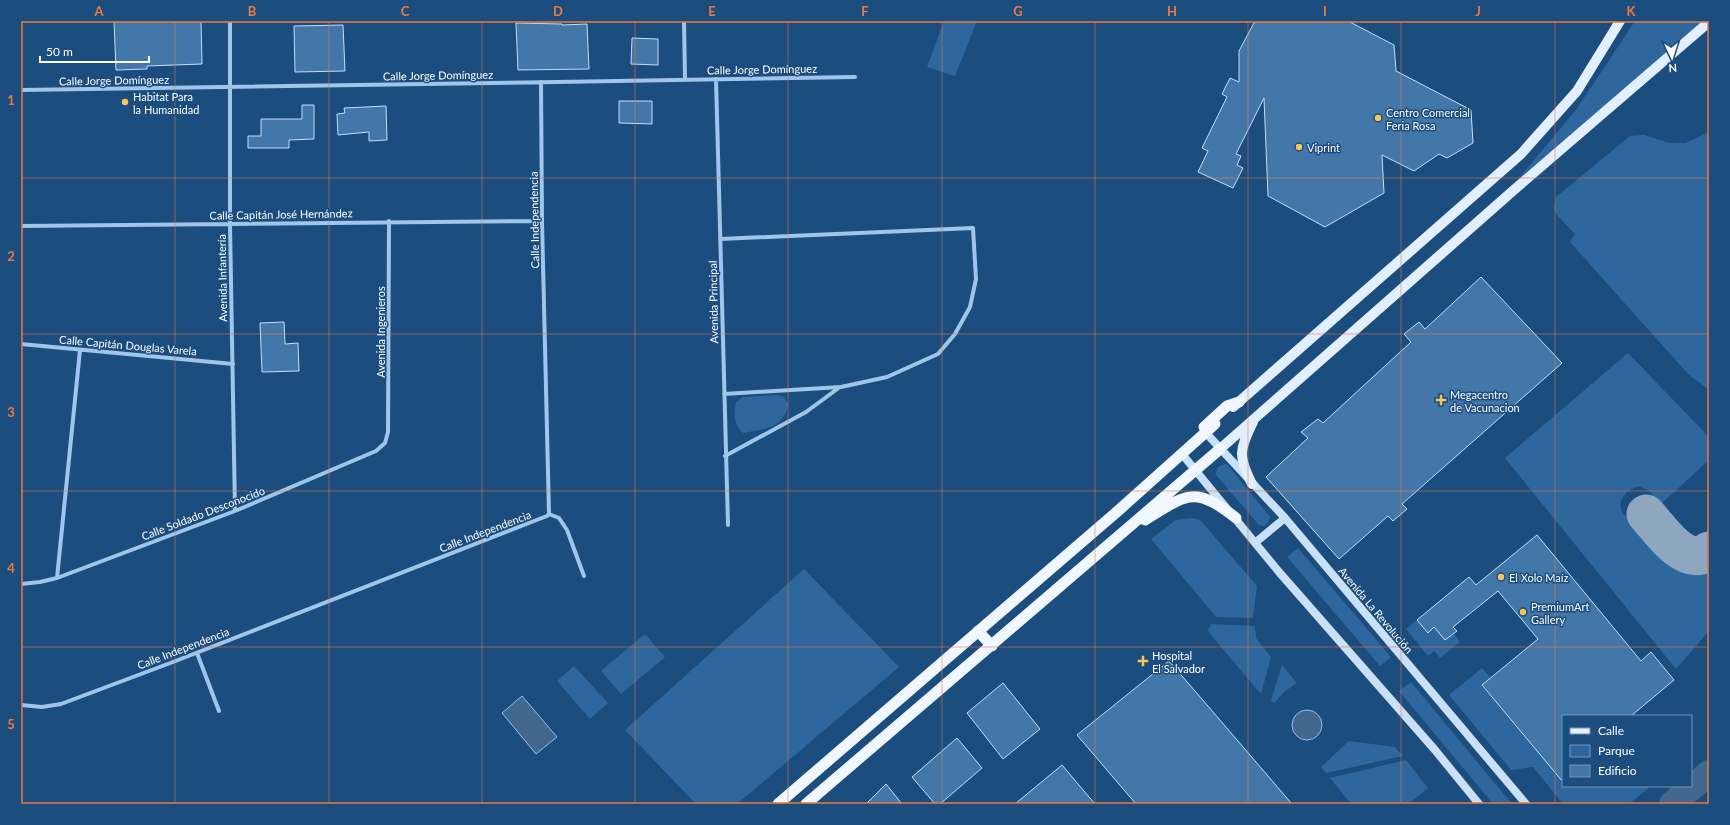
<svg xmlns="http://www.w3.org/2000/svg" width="1730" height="825" font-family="Lato,sans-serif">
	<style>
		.green { fill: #2e679e }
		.water { fill: #43688d; stroke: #92c0eb }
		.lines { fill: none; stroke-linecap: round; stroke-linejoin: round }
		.river { stroke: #43688d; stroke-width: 26 }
		.taxiway { stroke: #8ea6bf; stroke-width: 39 }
		.building { fill: #4477a9; stroke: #c3def7 }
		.minor { stroke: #9fc5e9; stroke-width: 4 }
		.secondary { stroke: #cae0f7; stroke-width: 8 }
		.primary { stroke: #e2effe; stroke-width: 10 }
		.trunk { stroke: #f0f7fe; stroke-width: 11 }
		.grid { fill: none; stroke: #ed7a3d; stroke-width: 1; stroke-opacity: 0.55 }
		.poi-dot { fill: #fac45c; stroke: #1c4d7f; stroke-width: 1.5 }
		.labels { text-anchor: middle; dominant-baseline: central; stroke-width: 3; stroke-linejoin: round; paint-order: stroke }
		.street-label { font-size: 11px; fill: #fff; stroke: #1c4d7f }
		.poi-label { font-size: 11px; fill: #fff; stroke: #1c4d7f; text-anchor: start }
		.neatline { fill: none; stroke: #ed7a3d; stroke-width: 1.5 }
		.grid-label { font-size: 13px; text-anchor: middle; font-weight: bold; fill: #ed7a3d }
	</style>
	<rect width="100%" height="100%" fill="#1c4d7f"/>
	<path class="green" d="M944,21h33l-22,55 -28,-9z
		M1635,21h69l-187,159 59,-70z
		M1707,133h2v257l-21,-16 -118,-132 5,-8 -19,-20 -2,-6 2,-11 74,-61 14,-1 25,8h16z
		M1628,353l81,84v23l-47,43 -6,2 -5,-13 -12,-6c-26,7 -24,35 3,36l35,40 12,5 20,-4v68l-33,38 -171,-211z
		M778,395l6,2 4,7c-4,25 -24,25 -45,29 -10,-8 -9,-20 -7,-31l7,-5z
		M1227,464l43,53 -2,6 -4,3 -5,-1 -43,-50c0,-8 3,-10 11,-11z
		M1194,518l7,3 56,65 -4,32 -37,-1 -65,-78 25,-19z
		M1298,548l93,109 -11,9 -93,-109z
		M804,569l95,98 -162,137h-41l-71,-74z
		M1417,620l10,13 7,-6 11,13 9,-6 6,8 -20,16 -6,-7 -6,5 -22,-27z
		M1211,624l44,2 1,12 15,19 -10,37 -51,-60 -2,-4z
		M645,634l20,23 -44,37 -20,-23z
		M1282,665l15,18 -13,9 -10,11 -3,-3z
		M574,666l34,37 -18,16 -33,-38z
		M1482,668l9,10 -9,8 76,90 5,-4v14h88l-22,18h-66l-30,-37 -22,3 -62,-75z
		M1411,682l101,122h-19l-94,-113z
		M1349,741l46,6 8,9 -77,17 -5,-6z
		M1406,760l22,28 -20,16h-57l-21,-26z"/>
	<path class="water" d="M522,696l35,41 -21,17 -34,-41z
		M1292 725a15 15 0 1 1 30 0a15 15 0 1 1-30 0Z"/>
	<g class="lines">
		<path class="river" d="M1672,804l37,-31"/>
		<path class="taxiway" d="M1646,514c12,13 34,47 55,41 2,0 6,-3 8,-4"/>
	</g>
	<path class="building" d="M114,21h87l1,43 -55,2v3l-31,1z
		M1255,21h93l46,24 2,26 75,39 2,33 -26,15 -8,-4 -25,17 -32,-16 2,38 -59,34 -57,-31 -4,-98 -28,56 5,2 -4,9 6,3 -10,20 -35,-16 10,-21 -6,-3 25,-51 -5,-3 8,-16 9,4v-31z
		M516,23l46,1v1l25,-1 2,45 -71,1z
		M343,25l2,46 -50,1 -1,-46z
		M632,38l26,1v26l-27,-1z
		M619,101h33v23l-33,-1z
		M302,105h12v34l-25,1v8h-41v-12h13v-17h41z
		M386,106l1,34 -18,1v-9l-31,3 -1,-21 8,-1 -1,-5z
		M1481,277l81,86 -160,141 5,5 -14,12 -5,-5 -49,43 -73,-82 42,-39 -7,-6 17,-13 5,4 88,-81 -7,-8 15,-12 6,7z
		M284,322l1,22 13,-1 1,28 -37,1 -2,-49z
		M1537,535l104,126 10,-9 23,28 -43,36h-68v66l-81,-97 56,-46 -40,-48 -45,36 4,4 -12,9 -11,-13 -6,6 -11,-13 52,-43 7,8z
		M1169,661l32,37 91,106h-156l-59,-69z
		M1003,683l37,46 -37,30 -36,-46z
		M957,738l25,30 -42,36h-5l-23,-27z
		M1062,765l33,39h-80z
		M886,784l16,20h-36z"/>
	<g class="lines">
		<path class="minor" d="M230,21v203l5,287
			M684,21l1,58
			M716,79l12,446
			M21,90c278,-2 556,-9 834,-13
			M21,226l521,-5
			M720,239l253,-11 3,51 -6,28 -15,27 -17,20 -51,23 -46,10 -117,7
			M21,344l212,20
			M725,456l81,-44 34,-25
			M549,514l10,4 8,12 17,46
			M57,578l23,-228
			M21,584l19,-2 17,-4 178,-67 141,-60 9,-8 3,-11 1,-211
			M197,653l22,58
			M21,705l21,2 19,-3 112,-42 374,-146 2,-2 -7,-293 -1,-139"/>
		<path class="secondary" d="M1206,433l79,85 241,286
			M1182,454l97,118 156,178 44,54
			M1256,542l29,-24"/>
		<path class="primary" d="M1233,407l288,-253 56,-63 43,-70
			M1220,449l295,-260 194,-167
			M1252,484c-14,-27 -13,-34 1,-62"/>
		<path class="trunk" d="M1204,427l23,-21 12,-4
			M1145,520c42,-26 49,-35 91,-2
			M978,631l14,15
			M778,804l341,-294 96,-86
			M806,804l414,-355"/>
	</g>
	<path class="grid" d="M175,21v783M329,21v783M482,21v783M635,21v783M788,21v783M942,21v783M1095,21v783M1248,21v783M1401,21v783M1555,21v783M21,178h1688M21,334h1688M21,491h1688M21,647h1688"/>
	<g class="poi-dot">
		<circle cx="125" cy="102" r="4"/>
		<circle cx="1378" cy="118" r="4"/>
		<circle cx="1299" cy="147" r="4"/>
		<path d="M1439 394h4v4h4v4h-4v4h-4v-4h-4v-4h4z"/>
		<circle cx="1501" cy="577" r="4"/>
		<circle cx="1523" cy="612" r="4"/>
		<path d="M1141 655h4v4h4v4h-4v4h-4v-4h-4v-4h4z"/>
	</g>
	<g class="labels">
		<g class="street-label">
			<text transform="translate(762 69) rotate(-1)">Calle Jorge Domínguez</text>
			<text transform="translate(438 75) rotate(-1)">Calle Jorge Domínguez</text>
			<text transform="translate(114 80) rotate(-1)">Calle Jorge Domínguez</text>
			<text transform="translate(281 214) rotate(-1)">Calle Capitán José Hernández</text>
			<text transform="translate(534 220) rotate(-91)">Calle Independencia</text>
			<text transform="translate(222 278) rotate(-91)">Avenida Infantería</text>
			<text transform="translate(713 302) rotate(-91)">Avenida Principal</text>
			<text transform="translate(380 332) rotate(-90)">Avenida Ingenieros</text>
			<text transform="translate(128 345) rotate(5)">Calle Capitán Douglas Varela</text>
			<text transform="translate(203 513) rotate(-21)">Calle Soldado Desconocido</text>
			<text transform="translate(485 531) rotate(-21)">Calle Independencia</text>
			<text transform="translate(1376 610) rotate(50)">Avenida La Revolución</text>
			<text transform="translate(183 648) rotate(-21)">Calle Independencia</text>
		</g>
		<g class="poi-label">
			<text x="133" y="96">Habitat Para<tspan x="133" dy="13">la Humanidad</tspan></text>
			<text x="1386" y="112">Centro Comercial<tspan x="1386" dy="13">Feria Rosa</tspan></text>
			<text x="1307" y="147">Viprint</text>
			<text x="1450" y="394">Megacentro<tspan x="1450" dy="13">de Vacunacion</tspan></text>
			<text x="1509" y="577">El Xolo Maíz</text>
			<text x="1531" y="606">PremiumArt<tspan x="1531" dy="13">Gallery</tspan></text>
			<text x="1152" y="655">Hospital<tspan x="1152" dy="13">El Salvador</tspan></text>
		</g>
	</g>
	<rect width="1730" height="825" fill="none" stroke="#1c4d7f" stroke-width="44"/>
	<rect x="1562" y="715" width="130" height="72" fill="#1c4d7f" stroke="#7794b2"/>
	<rect x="1570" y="728" width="20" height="6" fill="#e2effe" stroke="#7794b2"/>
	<text x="1598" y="735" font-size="12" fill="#ffffff">Calle</text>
	<rect x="1570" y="745" width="20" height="12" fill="#2e679e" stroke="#7794b2"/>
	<text x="1598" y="755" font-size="12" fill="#ffffff">Parque</text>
	<rect x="1570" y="765" width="20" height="12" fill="#4477a9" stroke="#7794b2"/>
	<text x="1598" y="775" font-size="12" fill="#ffffff">Edificio</text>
	<g transform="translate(1672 58) rotate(176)" stroke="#1c4d7f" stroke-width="3" paint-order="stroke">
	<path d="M0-3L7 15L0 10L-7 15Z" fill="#ffffff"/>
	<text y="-6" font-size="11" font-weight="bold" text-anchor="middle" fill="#ffffff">N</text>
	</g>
	<path d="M40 56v6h109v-6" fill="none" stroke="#ffffff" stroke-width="2"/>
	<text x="46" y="56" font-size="12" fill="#ffffff" stroke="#1c4d7f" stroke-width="3" paint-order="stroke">50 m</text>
	<rect x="22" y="22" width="1686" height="781" class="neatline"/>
	<g class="grid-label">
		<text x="99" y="16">A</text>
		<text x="252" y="16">B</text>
		<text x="405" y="16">C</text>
		<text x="558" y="16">D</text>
		<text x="712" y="16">E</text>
		<text x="865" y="16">F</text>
		<text x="1018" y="16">G</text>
		<text x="1172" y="16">H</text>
		<text x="1325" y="16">I</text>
		<text x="1478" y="16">J</text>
		<text x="1631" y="16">K</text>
		<text x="11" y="105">1</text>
		<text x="11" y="261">2</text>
		<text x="11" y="417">3</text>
		<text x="11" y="573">4</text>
		<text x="11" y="729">5</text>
	</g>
</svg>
